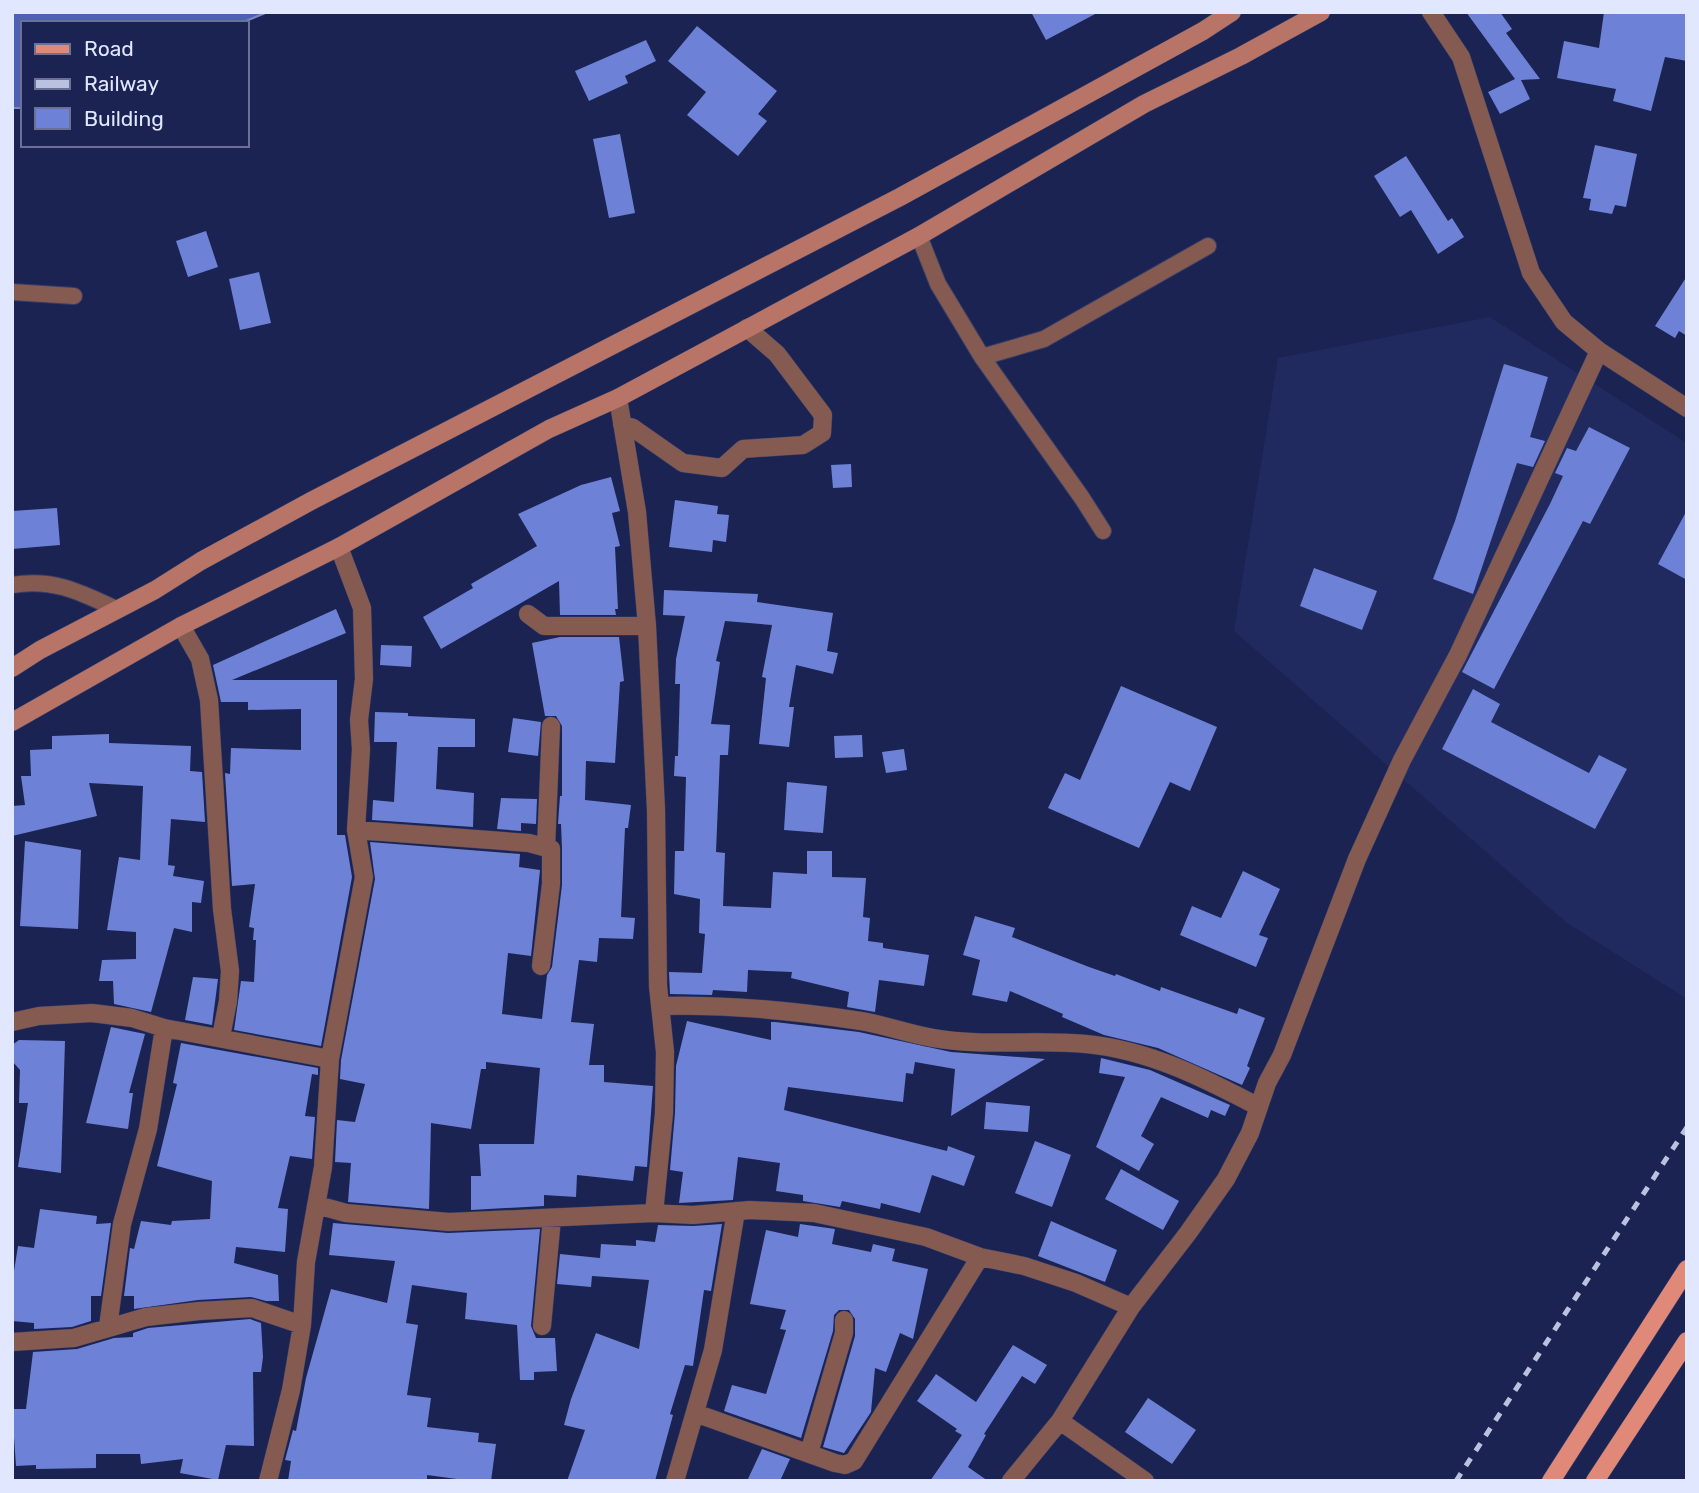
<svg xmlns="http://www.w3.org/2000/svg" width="1699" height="1493" font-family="Rubik,sans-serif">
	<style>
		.built { fill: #202a5f }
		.water { fill: #4e60b2; stroke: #7a88c9; stroke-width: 2 }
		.building { fill: #6d82d7 }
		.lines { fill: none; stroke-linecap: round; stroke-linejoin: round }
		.service-casing { stroke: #363e69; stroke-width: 18 }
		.minor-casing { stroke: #363e69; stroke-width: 19 }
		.tertiary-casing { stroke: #363e69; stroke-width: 19 }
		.secondary-casing { stroke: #363e69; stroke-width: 19 }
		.primary-casing { stroke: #363e69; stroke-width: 19 }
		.service { stroke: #855a51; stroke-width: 16 }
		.minor { stroke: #855a51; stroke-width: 18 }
		.tertiary { stroke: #855a51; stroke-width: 18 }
		.secondary { stroke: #b87567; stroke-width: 18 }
		.primary { stroke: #e08978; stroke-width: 18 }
		.rail { stroke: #bbc2df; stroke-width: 5; stroke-dasharray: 9 9; stroke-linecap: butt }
	</style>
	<rect width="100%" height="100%" fill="#1a2351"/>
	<path class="built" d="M1490,317l197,126v556l-120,-76 -333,-292 44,-273z"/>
	<path class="water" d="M12,12h256l-27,11h-218v85h-11z"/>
	<path class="building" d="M1031,12h68l-53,28z
		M1466,12h34l12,17 -6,4 34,46 -19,1 9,19 -30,15 -12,-22 27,-13z
		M1604,12h83v49l-22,-4 -14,54 -38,-10 3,-12 -59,-11 7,-37 35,7z
		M697,26l80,65 -19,23 9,7 -29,35 -51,-41 19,-23 -38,-31z
		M646,40l10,21 -31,15 3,7 -39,18 -14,-30z
		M620,134l15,79 -26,5 -16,-79z
		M1595,145l42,9 -11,53 -11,-2 -3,9 -23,-4 2,-11 -8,-1z
		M1406,156l42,65 4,-3 12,19 -26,17 -27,-44 -11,7 -26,-41z
		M206,231l12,36 -30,10 -12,-36z
		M259,272l12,51 -31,7 -11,-51z
		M1687,276v60l-8,-5 -4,7 -20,-12z
		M1504,364l44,13 -18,60 15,4 -12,26 -16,-4 -44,131 -40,-15 22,-58z
		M1589,427l41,21 -40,76 -7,-3 -89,168 -32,-17 88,-168 13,-28 -8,-3 12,-25 9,3z
		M851,464l1,23 -19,1 -2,-23z
		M611,477l9,34 -8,2 8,33 -5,1 3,62h-3l1,6h-56l-1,-34 -118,68 -18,-32 50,-29 -2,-4 66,-38 -19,-32 63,-29z
		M675,500l43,6 -1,8 12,1 -3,27 -13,-2 -1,12 -43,-5z
		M57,508l3,37 -48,4v-38z
		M1687,510v70l-29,-16z
		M1314,568l63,23 -15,39 -62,-24z
		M664,590l94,4 -1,8 76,11 -6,38 11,2 -5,21 -37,-9 -7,42h5l-5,40 -30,-3 7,-66 -4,-1 10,-52 -47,-4 -9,40 4,1 -9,62 19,1 -2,30h-8l-4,97 9,1 -2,53 48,2 2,-36 34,2v-23h25v26l34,1 -3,39 7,1 -2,23 15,2v5l46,7 -5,31 -45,-6 -4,32 -28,-5 2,-15 -58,-14 1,-6 -44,-2 -1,22 -34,-2 -1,5 -42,-1 -1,-22 33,1 3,-39 -6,-1 1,-34 -26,-5 1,-43h9l2,-74 -12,-1 1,-20h3l2,-72h-5l1,-25 9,-43 -22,-1z
		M336,609l10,24 -114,47h105v155h8l7,42 -31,169 -87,-16 7,-49 13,1 2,-42h-3l1,-12 -5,-1 6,-43 -23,2 -7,-113 5,1 1,-26 70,2v-41l-53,1v-8h-27l-8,-37z
		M560,637h59l5,44 -4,1 -5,81 -29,-2 -1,39 46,5 -3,23h-3l-4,89 14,1 -2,21 -34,-1 -2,24 -18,-2 -8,62 23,2 -5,41h15v17l49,4 -6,81 -12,-1 -2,15 -56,-6 -1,22 -32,-2v11l-73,4v-34h10l-2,-32h55l6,-76 -54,-6v7h-5l-10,60 -40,-6 -2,86 -81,-7 3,-39 -16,-1 2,-42 18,2 10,-38 -25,-5 1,-19 34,-181 -5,-37 150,12 -1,13 21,3 -9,86 -23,-3 -6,61 40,5 5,-44 5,-8 10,-82v-36l-1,-25h-3l2,-28h2v-70l-6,-10h-11l-13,-73z
		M381,645l31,1 -1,21 -31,-2z
		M1121,686l96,41 -27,64 -20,-9 -31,66 -91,-40 17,-35 15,7z
		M1473,689l27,15 -9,18 98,51 10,-18 28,14 -32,60 -153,-80z
		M375,712l33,1v3l67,3v28h-37l-2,42 38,4 -1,34 -101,-7 1,-20 21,2 3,-60h-23z
		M513,718l28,4 -3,34 -30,-4z
		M109,734v9l82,3 -1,25 12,1 3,50 -34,-3 -3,46 7,1 -2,10 31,5 -3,22 -9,-1v30l-18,-4 -23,84 -37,-8 -1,-23h-14l3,-21 34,-1v-27l-29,-2 12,-73 21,3 3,-74 -54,-3 8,33 -85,20v-30l13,-1 -4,-29h10l-1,-26 22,-1v-13z
		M862,735l1,22 -28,1 -1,-22z
		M904,749l3,21 -21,3 -4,-21z
		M787,782l40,4 -4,47 -39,-3z
		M501,798l36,1 -1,25 -15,-1v8l-24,-2z
		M25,841l56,9 -3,79 -58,-3z
		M1243,871l37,18 -21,46 9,3 -12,29 -76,-32 12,-29 29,12z
		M975,916l40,12 -3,9 77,30 26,9 1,-2 44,17 1,-4 76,27 2,-6 26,10 -18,48 3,2 -8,17 -84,-37 -54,-13 -42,-18 1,-3 -53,-23 -3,11 -35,-7 8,-35 -17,-5z
		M193,977l25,2 -6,46 -27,-5z
		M687,1021l84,19v-18h4l84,10 92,20 94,7 -94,57 4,-47 -40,-7 -2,12 -7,-1 -3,29 -115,-15 -4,23 163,41 1,-5 27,10 -11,30 -32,-11 -12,38 -39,-10 -1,6 -38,-8 -2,6 -37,-6v-6l-27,-4 4,-28 -42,-6 -5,43 -54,3 4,-31 -13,-2 5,-57 1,-47z
		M111,1027l34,7 -16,59h4l-5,36 -42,-6z
		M19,1040l46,1 -4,132 -43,-6 10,-64h-9l1,-33 -8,-9v-16z
		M181,1043l137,25v7l-6,-1 -7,42 10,1 -3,42 -22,-3 -12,52 10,1 -3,43 -49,-5 -2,16 44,12 1,26h-13l-15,-4 -53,3 -64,9v-13h-10l6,-48 4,1 7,-28 30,4 1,-4 38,-2 2,-38 -55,-15 20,-82 -4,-1z
		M1101,1058l49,12 80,35 -5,11 -14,-6 -3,8 -47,-21 -20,39 13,8 -15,27 -43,-24 29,-70 -26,-4z
		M986,1102l44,4 -2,26 -44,-3z
		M1035,1141l36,14 -19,52 -37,-14z
		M1121,1169l58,32 -16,29 -58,-31z
		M40,1209l57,7 -1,8 15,-1 -10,73h-10v25l-19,6 -38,2v-6l-22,-2v-50h2l4,-25 16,2z
		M1051,1221l66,29 -12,32 -67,-26z
		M333,1223l115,10 92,-4 -9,97 5,12h19l2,33 -23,1v8h-14l-3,-55 -52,-6 2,-26 -55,-8 -6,38 12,2 -11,70 24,3 -4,29 52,6 -1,9 18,2 -5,37h-19l-45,-6v6h-139l3,-20 -6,-1 8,-30 3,1 10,-53 25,-89 56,14 8,-42 -66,-6z
		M722,1224l-11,67 -7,-1 -11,76 -8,-1 -15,49 3,1 -18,66h-88l18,-51 -21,-5 7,-26 25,-66 43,16 10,-69 -57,-4 -1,11 -34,-3 3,-30 40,4 1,-14 35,2v-6l19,2 3,-17 35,1z
		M800,1224l35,5 -3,15 39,8 2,-8 22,5 -3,12 36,8 -15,70 -13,-6 -14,39 -11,-4 -4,44 -27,41 -21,-6 32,-111v-17l-6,-9h-10l-5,5 -1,16 -32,107 -77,-27 8,-26 34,9 20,-64 -6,-1 6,-19 -36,-6 16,-74 32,7z
		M250,1319l11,4 2,34 -2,15h-8l1,74 -28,-1 -8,35 -38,-7 3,-14 -42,5 -1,-10h-44v14l-60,1v-4l-20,1 -4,-57h14l7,-57 44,-3 37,-11 19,-1v-4l15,-5z
		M1013,1345l34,20 -12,19 -13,-8 -38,58 2,1 -18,32 20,14h-58l32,-46 -7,-4 2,-2 -40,-28 19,-27 40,28z
		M1148,1398l48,32 -24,34 -47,-32z
		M762,1449l28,10 -10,22h-33z"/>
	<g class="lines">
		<defs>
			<path id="service" d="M919,236l19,48 44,73 62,-18 164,-93
				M12,292l62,4
				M982,357l100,141 21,33
				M12,585c41,-7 68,7 104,24"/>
			<path id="minor" d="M618,398l19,114 10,114 9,184 2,176 7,66 -1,61 -10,100
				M622,424l11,4 50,35 39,5 21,-19 60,-4 19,-12 1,-18 -46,-61 -30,-26
				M528,614l16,12h103
				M181,626l19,33 9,41 13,209 8,62 -2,30 -7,36
				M356,830l173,13 22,6v35l-10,82
				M546,848l5,-122
				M660,1006c66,-2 136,5 201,15 24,4 48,13 72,17 51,9 102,1 153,6 63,6 118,34 173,63
				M12,1022l27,-6 53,-3 40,5 32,10 166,31
				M317,1205l29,8 103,9 205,-9 39,2 57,-5 64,3 112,24 54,20 44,9 52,17 55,24
				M542,1326l10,-108
				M108,1327l14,-103 26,-95 16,-101
				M12,1342l62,-4 72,-21 53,-6 53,-3 50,17
				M695,1413l140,50 10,2 9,-4 126,-204
				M1060,1421l85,60
				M809,1453l35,-120v-13
				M268,1481l23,-91 11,-65 4,-63 17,-95 7,-108 34,-182 -8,-47 5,-81 -2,-29 5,-41 -2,-71 -23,-61
				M675,1481l38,-131 23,-139
				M1011,1481l49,-60 71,-114 57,-74 38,-54 24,-46 17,-50 15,-28 75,-196 45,-99 56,-105 141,-304"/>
			<path id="tertiary" d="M1431,12l30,45 70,216 33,49 35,29 88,57"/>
			<path id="secondary" d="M12,668l28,-18 115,-60 46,-29 112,-61 587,-303 303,-166 29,-19
				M12,722l169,-96 158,-79 210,-118 69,-31 301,-162 225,-132 97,-48 80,-44"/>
			<path id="primary" d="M1551,1481l136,-212
				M1595,1481l92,-140"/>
		</defs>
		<use href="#service" class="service-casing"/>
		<use href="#minor" class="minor-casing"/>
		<use href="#tertiary" class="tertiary-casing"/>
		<use href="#secondary" class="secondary-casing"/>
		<use href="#primary" class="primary-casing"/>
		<use href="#service" class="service"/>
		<use href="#minor" class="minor"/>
		<use href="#tertiary" class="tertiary"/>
		<use href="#secondary" class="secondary"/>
		<use href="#primary" class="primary"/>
		<path class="rail" d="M1456,1481l231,-354"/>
	</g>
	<rect width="1699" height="1493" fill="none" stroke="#e0e7ff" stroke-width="28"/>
	<rect x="21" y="21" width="228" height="126" fill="#1a2351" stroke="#697197" stroke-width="2"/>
	<rect x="35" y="44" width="35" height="10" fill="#e08978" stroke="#697197" stroke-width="2"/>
	<text x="84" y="56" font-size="21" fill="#e0e7ff">Road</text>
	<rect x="35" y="79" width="35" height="10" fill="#bbc2df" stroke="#697197" stroke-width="2"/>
	<text x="84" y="91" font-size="21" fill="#e0e7ff">Railway</text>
	<rect x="35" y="108" width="35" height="21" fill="#6d82d7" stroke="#697197" stroke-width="2"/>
	<text x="84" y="126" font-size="21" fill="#e0e7ff">Building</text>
</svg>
